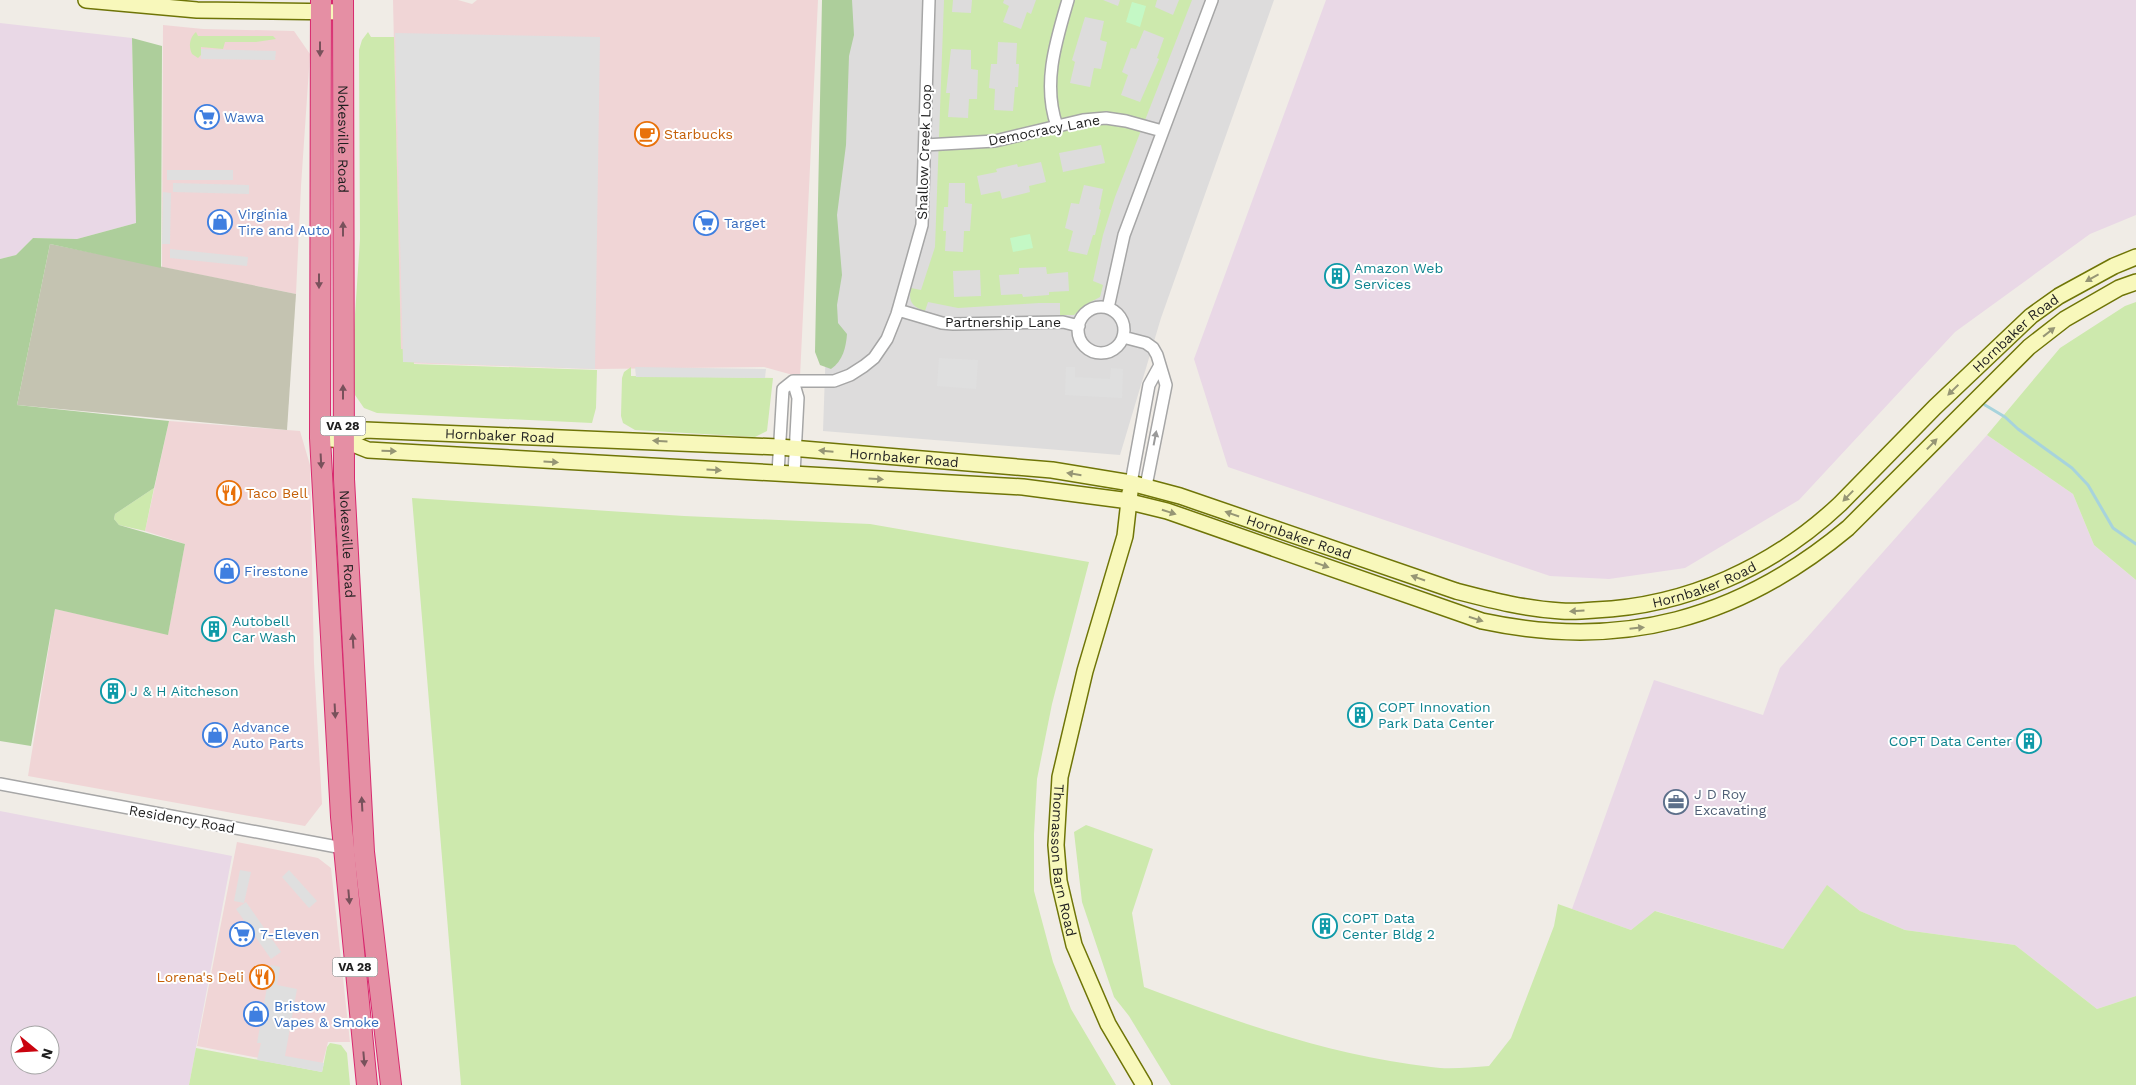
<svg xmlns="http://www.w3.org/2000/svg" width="2136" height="1085" font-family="'Work Sans',sans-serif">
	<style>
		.residential { fill: #dddcdc }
		.commercial { fill: #f0d5d6 }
		.industrial { fill: #e9d8e6; fill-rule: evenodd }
		.construction { fill: #c4c3b1 }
		.grass { fill: #cde9ad; fill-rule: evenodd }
		.forest { fill: #adce9b }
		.park { fill: #c4f8c5 }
		.parking { fill: #dfdfdf }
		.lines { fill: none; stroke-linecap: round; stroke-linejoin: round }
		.stream { stroke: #a7d3dc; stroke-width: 3 }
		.street-casing { stroke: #a6a6a6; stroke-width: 14 }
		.secondary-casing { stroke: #6f7507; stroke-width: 18 }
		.highway-casing { stroke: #d8296e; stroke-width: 22 }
		.street { stroke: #fff; stroke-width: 11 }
		.secondary { stroke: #f8f8bb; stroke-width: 15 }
		.highway { stroke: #e58fa4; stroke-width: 20 }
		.oneway { fill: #78515b }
		.oneway2 { fill: #969675 }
		.oneway3 { fill: #9a9a9a }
		.labels { text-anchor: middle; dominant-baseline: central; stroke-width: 4; stroke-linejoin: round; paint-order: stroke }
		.shield { fill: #fff; stroke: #626262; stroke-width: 1 }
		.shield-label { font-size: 12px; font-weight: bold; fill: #1f1f1f }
		.shop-label { font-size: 14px; fill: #366cbe; stroke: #fff; text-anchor: start }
		.street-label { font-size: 14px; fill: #1f1f1f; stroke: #fff }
		.food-label { font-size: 14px; fill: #c56008; stroke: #fff; text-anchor: start }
		.culture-label { font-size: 14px; fill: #0d838f; stroke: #fff; text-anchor: start }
		.service-label { font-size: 14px; fill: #4e5e75; stroke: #fff; text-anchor: start }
	</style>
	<rect width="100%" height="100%" fill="#f0ece6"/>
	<path class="residential" d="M838,0h436l-113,318 -41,137 -297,-24z"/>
	<path class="commercial" d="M393,0h65l14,4 5,-4h341l-18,377 -36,-10 -168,2 -195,-6z
		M163,25l40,4 91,2 16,23 -9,132 -5,108 -134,-27z
		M169,421l131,10 10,34 4,198 8,141 -17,22 -277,-50 27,-167 113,25 17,-90 -40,-13z
		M237,842l81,16 13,10 19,174h-22l-7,28 -124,-24z"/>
	<path class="industrial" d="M1326,0h810v215l-46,19 -135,98 -156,168 -114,68 -76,11 -59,-3 -322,-109 -34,-108z
		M0,23l132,15 4,185 -59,16 -44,-1 -17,17 -16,4z
		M1987,435l86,59 21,51 42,35v416l-39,13 -82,-64 -110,-15 -45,-19 -33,-25 -44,63 -127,-38 -25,19 -59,-21 82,-229 109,35 17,-47z
		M0,811l232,45 -43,229h-189zM20,1035h30v30h-30z"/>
	<path class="construction" d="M50,244l246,50 -9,136 -270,-25z"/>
	<path class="grass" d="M944,0h9l-1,12 19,1 1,-13h32l-1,3 6,3 -6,16 18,7 6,-17 4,2 5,-14h67l15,6 2,-6h37l-2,7 18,8 6,-15h13l-77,197 -12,38 -10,46 10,4 -3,12 -15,8 -11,10h-14v-12h-21l-81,5 -30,-6 -3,9c-13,-4 -17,-10 -14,-23l10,2 14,-43zM1085,17l19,4 -4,19 7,2 -6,27 -7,-1 -4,19 -20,-4 5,-21 -3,-2zM1144,30l20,8 -7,20 2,1 -19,43 -19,-7 7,-20 -6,-3 9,-24 5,1zM998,42l19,1 -1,21h3l-1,23h-3l-2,24 -19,-1 1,-21 -6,-1 2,-24h6zM951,49l20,1v19l7,1 -1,29h-8l-1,19 -20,-1 2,-24h-4zM1101,145l4,18 -42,9 -4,-19zM1041,162l5,20 -17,4 1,6 -28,7 -2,-8 -19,4 -4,-19 20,-4 -1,-3 21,-5 1,3zM949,183h16v20l7,1 -2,27h-6l-1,21 -18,-1 1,-20h-3l1,-24h4zM1084,185l19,4 -4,20 2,1 -6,25h-2l-6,20 -19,-4 5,-20 -8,-3 6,-25 8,1zM1046,267l1,7 21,-2 1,19 -20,1v3l-26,2 -1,-3 -21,1 -2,-20 20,-1v-6zM980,270l1,26 -27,1 -1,-26z
		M196,32l2,4h75l3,3 -20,3h-31l-2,7 -22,-2v8l-3,3 -6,-4c-4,-8 -2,-17 4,-22z
		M368,32l3,5h23l7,312 11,1 2,14 183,6 -1,38 -4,15 -215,-10 -13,-5 -9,-13 -1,-6 -1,-44 7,-106 -1,-189 3,-10z
		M2136,302v278l-42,-35 -21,-51 -86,-59 73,-87 65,-42z
		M631,367v9l142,2 -6,53 -12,6 -120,-7 -12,-7 -2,-7 1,-38 2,-6z
		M154,488l-9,43 -26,-6 -5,-6 1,-5z
		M412,498l272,18 186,8 219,38 -37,142 -15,75 -3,55v57l19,71 18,47 45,76h-655z
		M1086,825l67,24 -21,64 12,74c93,35 188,69 287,80 19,3 39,0 58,-1l22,-28 43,-112 4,-22 73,26 24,-19 128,38 44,-64 33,26 45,19 110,15 82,64 39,-13v89h-965l-42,-69 -15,-19 -32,-95 -8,-70z
		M330,1043l11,2 6,8 3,32h-161l7,-37 126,24 5,-25z"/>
	<path class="forest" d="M822,0h30l2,35 -5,21 -3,89 -9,70 5,60 -5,30 1,18 9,11c-1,13 -4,27 -16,35l-11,-4 -5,-13z
		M132,38l30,8 -1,222 -111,-24 -33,161 152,16 -15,67 -39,26 -1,5 5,6 66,19 -17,91 -113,-26 -24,137 -31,-5v-482l16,-4 17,-17 44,1 59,-16z"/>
	<path class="park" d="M1132,2l14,4 -6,21 -14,-5z
		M1030,234l3,14 -20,4 -3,-14z"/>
	<path class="parking" d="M395,33l205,4 -5,332 -192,-7z
		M201,49l75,2 -1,9 -74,-1z
		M167,170h66v10h-66z
		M173,183l76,2v9l-76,-2z
		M163,192l8,1 -1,51h-8z
		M170,249l78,8 -1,9 -77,-8z
		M939,358l39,2 -2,29 -39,-3z
		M635,367l131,2 -1,9 -129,-1z
		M1066,367h9v10l35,2 1,-11 12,1 -1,29 -57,-3z
		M240,870l11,2 -7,31 -10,-2z
		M289,870l28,31 -8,7 -27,-31z
		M246,902l35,50 -10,7 -35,-50z
		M271,965l9,2 -3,18 20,4 -12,67 39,7 -2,9 -65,-12 4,-17h-4z"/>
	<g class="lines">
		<path class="stream" d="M1985,405l20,12 13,12 54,39 16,17 25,43 23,16"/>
		<defs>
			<path id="street" d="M1057,126c-15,-42 -1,-85 11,-126
				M925,145l70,-4 88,-21 23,-2 20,3 36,10
				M1078 330a23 23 0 1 1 46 0a23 23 0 1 1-46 0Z
				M1108,308l16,-73 88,-235
				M898,310l44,13 11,1 110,-2 16,4
				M1123,337l23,6 7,5 4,7 9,30 -20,101
				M793,381l5,17 -4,76
				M778,473l5,-84 10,-8h41l16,-6 14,-9 10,-8 13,-19 10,-25 25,-89 7,-225
				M1131,483l18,-98 11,-20
				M0,784l348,65"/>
			<g id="secondary">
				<path d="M86,0l111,10 147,2"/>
				<path d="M320,438l23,2 25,10 655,37 99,13 45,11 315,110c140,30 257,-2 366,-93l181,-181 36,-28 54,-31 17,-6"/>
				<path id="s1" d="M343,440l22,-10 414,17 273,23 79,13 49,13 276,95c35,9 69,18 105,20 11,1 23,0 34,-1 92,-4 178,-43 245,-106l95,-97 96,-91 28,-20 55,-30 22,-9"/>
				<path id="s2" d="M1130,492l-5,44 -40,135 -25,106 -4,68 3,36 15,64 34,79 36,61"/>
			</g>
			<g id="highway">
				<path d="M321,0l-1,438 21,379 26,268"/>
				<path id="s3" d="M343,0l1,479 20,373 27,233"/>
			</g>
		</defs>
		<use href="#street" class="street-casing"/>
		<use href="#secondary" class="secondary-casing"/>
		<use href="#highway" class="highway-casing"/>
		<use href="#street" class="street"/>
		<use href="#secondary" class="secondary"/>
		<use href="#highway" class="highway"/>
	</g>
	<defs><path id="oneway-solid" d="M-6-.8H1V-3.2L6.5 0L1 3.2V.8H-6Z" transform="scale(1.25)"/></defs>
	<g class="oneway">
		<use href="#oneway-solid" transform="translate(320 49) rotate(90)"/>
		<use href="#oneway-solid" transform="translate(343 229) rotate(-90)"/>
		<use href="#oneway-solid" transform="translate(319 281) rotate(90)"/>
		<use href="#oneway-solid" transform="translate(343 392) rotate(-90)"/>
		<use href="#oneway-solid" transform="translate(321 461) rotate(87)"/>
		<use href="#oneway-solid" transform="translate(353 641) rotate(-93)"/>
		<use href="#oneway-solid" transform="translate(335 711) rotate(87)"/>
		<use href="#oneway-solid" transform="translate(362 804) rotate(-93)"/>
		<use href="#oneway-solid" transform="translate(349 897) rotate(85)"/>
		<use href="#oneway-solid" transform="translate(364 1059) rotate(85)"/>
	</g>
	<g class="oneway2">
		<use href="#oneway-solid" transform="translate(2092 278) rotate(151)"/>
		<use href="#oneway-solid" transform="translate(2049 332) rotate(-38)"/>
		<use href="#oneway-solid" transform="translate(1953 390) rotate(136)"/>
		<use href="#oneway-solid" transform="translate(660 441) rotate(-177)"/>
		<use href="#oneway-solid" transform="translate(1932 444) rotate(-46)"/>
		<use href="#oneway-solid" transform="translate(389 451) rotate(2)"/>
		<use href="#oneway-solid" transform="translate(826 451) rotate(-175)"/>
		<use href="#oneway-solid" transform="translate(551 462) rotate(3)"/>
		<use href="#oneway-solid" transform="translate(714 470) rotate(3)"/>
		<use href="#oneway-solid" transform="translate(1074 474) rotate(-171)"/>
		<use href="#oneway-solid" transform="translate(876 479) rotate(3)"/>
		<use href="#oneway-solid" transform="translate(1848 496) rotate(134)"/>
		<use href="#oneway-solid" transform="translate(1169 512) rotate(18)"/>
		<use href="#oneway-solid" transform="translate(1232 514) rotate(-161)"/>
		<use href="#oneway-solid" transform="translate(1322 565) rotate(19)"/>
		<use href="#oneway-solid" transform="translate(1418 578) rotate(-161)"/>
		<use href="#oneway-solid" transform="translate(1577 611) rotate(177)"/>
		<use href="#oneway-solid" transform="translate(1476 619) rotate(17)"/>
		<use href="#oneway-solid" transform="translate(1637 628) rotate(-6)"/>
	</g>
	<use class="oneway3" href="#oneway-solid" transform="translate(1155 438) rotate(-79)"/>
	<defs>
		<symbol id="supermarket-ring" viewBox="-11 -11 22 22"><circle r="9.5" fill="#fff" stroke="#3f7fe0" stroke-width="1.5"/><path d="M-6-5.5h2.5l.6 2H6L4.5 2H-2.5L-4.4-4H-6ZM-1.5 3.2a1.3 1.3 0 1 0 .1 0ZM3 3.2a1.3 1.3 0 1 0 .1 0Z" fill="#3f7fe0"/></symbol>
		<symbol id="cafe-ring" viewBox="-11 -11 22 22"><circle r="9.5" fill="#fff" stroke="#e8710a" stroke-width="1.5"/><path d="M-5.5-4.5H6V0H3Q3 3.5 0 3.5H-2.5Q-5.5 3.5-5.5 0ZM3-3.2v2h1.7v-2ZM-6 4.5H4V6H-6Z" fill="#e8710a"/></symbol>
		<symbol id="shop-ring" viewBox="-11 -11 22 22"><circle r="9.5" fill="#fff" stroke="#3f7fe0" stroke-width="1.5"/><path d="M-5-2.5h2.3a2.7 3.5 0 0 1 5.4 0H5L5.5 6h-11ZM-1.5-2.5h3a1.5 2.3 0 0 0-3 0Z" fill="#3f7fe0"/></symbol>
		<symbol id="building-ring" viewBox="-11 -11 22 22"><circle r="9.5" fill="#fff" stroke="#0f9aa8" stroke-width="1.5"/><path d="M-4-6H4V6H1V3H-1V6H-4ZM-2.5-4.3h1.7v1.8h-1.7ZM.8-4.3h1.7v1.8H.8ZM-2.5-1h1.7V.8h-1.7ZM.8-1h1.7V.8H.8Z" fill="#0f9aa8"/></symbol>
		<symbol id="restaurant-ring" viewBox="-11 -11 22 22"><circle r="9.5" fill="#fff" stroke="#e8710a" stroke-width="1.5"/><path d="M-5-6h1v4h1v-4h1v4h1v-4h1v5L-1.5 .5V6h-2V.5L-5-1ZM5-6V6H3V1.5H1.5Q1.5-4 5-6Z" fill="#e8710a"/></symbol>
		<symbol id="office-ring" viewBox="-11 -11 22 22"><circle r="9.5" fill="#fff" stroke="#5c6f8a" stroke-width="1.5"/><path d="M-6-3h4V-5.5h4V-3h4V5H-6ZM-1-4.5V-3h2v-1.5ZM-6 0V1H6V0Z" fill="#5c6f8a"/></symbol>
	</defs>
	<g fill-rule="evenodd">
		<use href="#supermarket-ring" x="193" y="103" width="28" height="28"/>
		<use href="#cafe-ring" x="633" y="120" width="28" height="28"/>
		<use href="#shop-ring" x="206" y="208" width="28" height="28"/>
		<use href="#supermarket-ring" x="692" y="209" width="28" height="28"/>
		<use href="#building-ring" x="1323" y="262" width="28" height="28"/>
		<use href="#restaurant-ring" x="215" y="479" width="28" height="28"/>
		<use href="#shop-ring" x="213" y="557" width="28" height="28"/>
		<use href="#building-ring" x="200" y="615" width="28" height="28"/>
		<use href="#building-ring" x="99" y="677" width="28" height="28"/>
		<use href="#building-ring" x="1346" y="701" width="28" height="28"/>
		<use href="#shop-ring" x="201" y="721" width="28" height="28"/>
		<use href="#building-ring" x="2015" y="727" width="28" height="28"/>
		<use href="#office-ring" x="1662" y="788" width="28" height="28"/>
		<use href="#building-ring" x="1311" y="912" width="28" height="28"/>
		<use href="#supermarket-ring" x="228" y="920" width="28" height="28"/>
		<use href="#restaurant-ring" x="248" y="963" width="28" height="28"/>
		<use href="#shop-ring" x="242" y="1000" width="28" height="28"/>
	</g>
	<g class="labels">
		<g class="shield">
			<rect x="320.5" y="416.5" width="45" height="19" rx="4"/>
			<rect x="332.5" y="957.5" width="45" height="19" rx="4"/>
		</g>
		<g class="shield-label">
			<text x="343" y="426">VA 28</text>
			<text x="355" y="967">VA 28</text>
		</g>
		<g class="shop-label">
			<text x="224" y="117">Wawa</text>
			<text x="238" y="214">Virginia<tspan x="238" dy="16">Tire and Auto</tspan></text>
			<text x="724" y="223">Target</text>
			<text x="244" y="571">Firestone</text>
			<text x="232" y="727">Advance<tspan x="232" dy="16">Auto Parts</tspan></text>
			<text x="260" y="934">7-Eleven</text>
			<text x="274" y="1006">Bristow<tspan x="274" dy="16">Vapes &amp; Smoke</tspan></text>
		</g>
		<g class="street-label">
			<text transform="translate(1044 130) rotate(-11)">Democracy Lane</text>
			<text stroke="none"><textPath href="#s3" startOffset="139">Nokesville Road</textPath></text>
			<text transform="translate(924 152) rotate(-88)">Shallow Creek Loop</text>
			<text x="1003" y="322">Partnership Lane</text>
			<text stroke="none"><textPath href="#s1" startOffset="1794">Hornbaker Road</textPath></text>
			<text stroke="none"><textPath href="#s1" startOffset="159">Hornbaker Road</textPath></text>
			<text stroke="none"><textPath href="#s1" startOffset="564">Hornbaker Road</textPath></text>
			<text stroke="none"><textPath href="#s1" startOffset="969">Hornbaker Road</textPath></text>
			<text stroke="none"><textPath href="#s3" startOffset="544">Nokesville Road</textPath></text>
			<text stroke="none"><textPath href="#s1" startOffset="1389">Hornbaker Road</textPath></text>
			<text transform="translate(182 819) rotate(10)">Residency Road</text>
			<text stroke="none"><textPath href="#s2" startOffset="378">Thomasson Barn Road</textPath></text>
		</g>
		<g class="food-label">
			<text x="664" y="134">Starbucks</text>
			<text x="246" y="493">Taco Bell</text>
			<text x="244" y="977" text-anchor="end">Lorena's Deli</text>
		</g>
		<g class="culture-label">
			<text x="1354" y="268">Amazon Web<tspan x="1354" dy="16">Services</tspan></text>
			<text x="232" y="621">Autobell<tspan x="232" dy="16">Car Wash</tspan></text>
			<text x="130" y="691">J &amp; H Aitcheson</text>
			<text x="1378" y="707">COPT Innovation<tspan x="1378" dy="16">Park Data Center</tspan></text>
			<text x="2012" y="741" text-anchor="end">COPT Data Center</text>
			<text x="1342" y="918">COPT Data<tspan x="1342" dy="16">Center Bldg 2</tspan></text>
		</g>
		<g class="service-label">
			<text x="1694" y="794">J D Roy<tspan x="1694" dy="16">Excavating</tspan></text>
		</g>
	</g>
	<g transform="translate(35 1050) rotate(108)"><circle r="24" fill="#ffffff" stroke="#a5a5a5"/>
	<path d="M0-4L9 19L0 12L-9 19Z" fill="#ca040f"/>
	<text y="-8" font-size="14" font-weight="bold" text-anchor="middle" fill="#1f1f1f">N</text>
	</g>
</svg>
